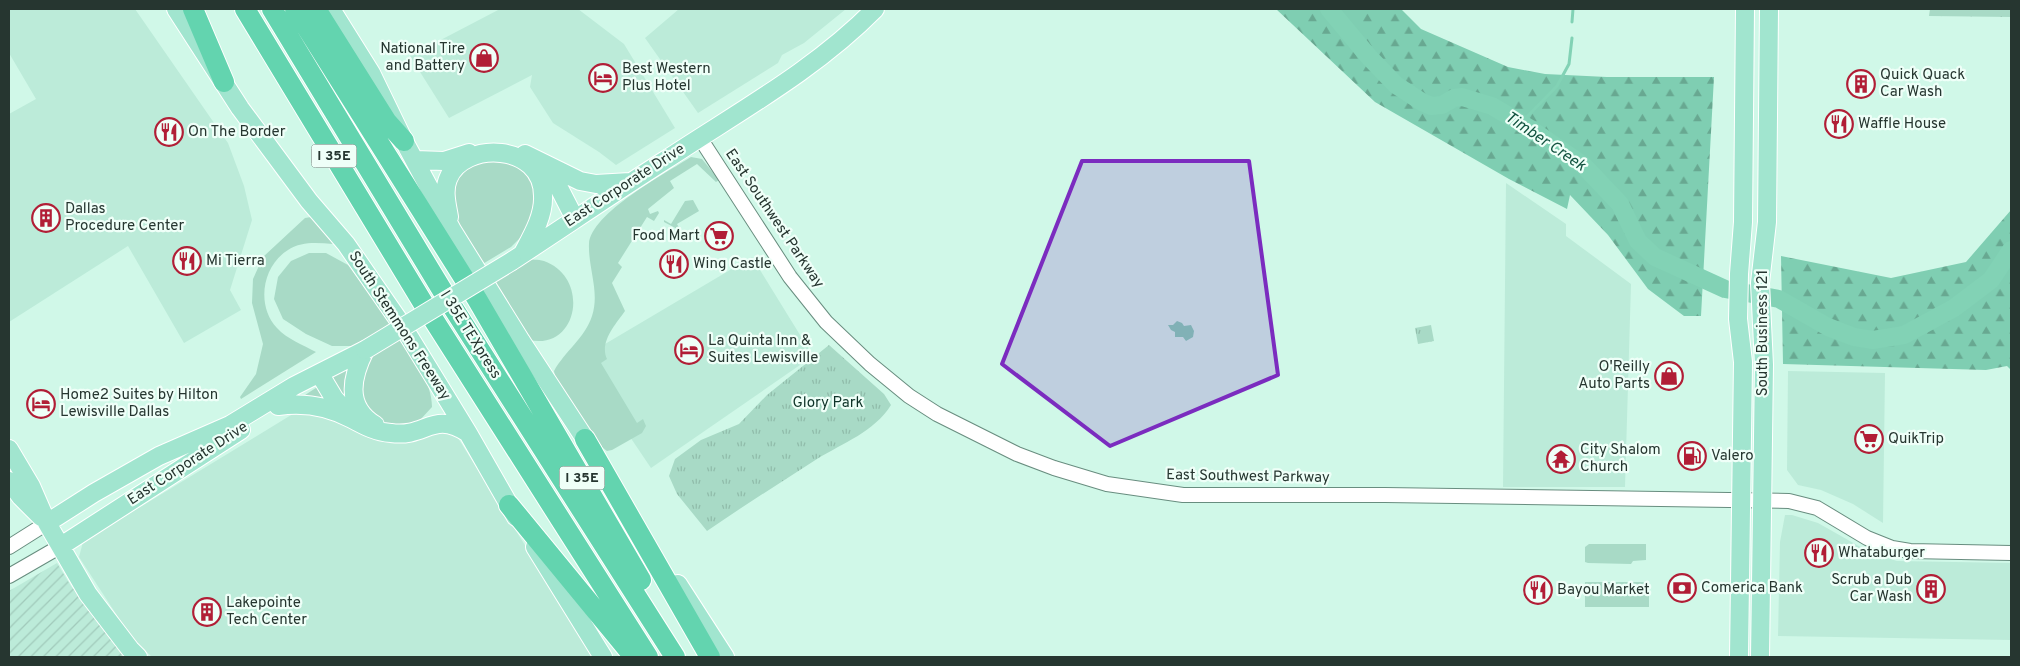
<svg xmlns="http://www.w3.org/2000/svg" width="2020" height="666" font-family="Overpass,sans-serif">
	<style>
		.built { fill: #bcebd9 }
		.industrial { fill: url(#industrial-furrows) }
		.green { fill: #a8dac6 }
		.forest { fill: url(#forest-firs) }
		.park { fill: url(#park-tufts) }
		.water { fill: #82d2b5 }
		.lines { fill: none; stroke-linecap: round; stroke-linejoin: round }
		.stream { stroke: #82d2b5; stroke-width: 3 }
		.river { stroke: #82d2b5; stroke-width: 18 }
		.minor-casing { stroke: #688d7f; stroke-width: 16 }
		.major-casing { stroke: #fff; stroke-width: 20 }
		.highway-casing { stroke: #fff; stroke-width: 22 }
		.minor { stroke: #fff; stroke-width: 14 }
		.major { stroke: #a1e5cf; stroke-width: 18 }
		.highway { stroke: #63d4af; stroke-width: 20 }
		.major-bridge-casing { stroke: #fff; stroke-width: 20; stroke-linecap: butt }
		.major-bridge { stroke: #a1e5cf; stroke-width: 18 }
		.marked { fill: #7b2cbf; fill-opacity: 0.2; stroke: #7b2cbf; stroke-width: 4; stroke-linejoin: round }
		.labels { text-anchor: middle; dominant-baseline: central; stroke-width: 4.5; stroke-linejoin: round; paint-order: stroke }
		.shield { fill: #effff8; stroke: #62726c; stroke-width: 1 }
		.shield-label { font-size: 14px; font-weight: bold; fill: #263630 }
		.poi-label { font-size: 15px; fill: #263630; stroke: #effff8; text-anchor: start }
		.street-label { font-size: 15px; fill: #263630; stroke: #effff8 }
		.park-label { font-size: 15px; fill: #0e3328; stroke: #effff8 }
		.water-label { font-size: 16px; font-style: italic; fill: #135441; stroke: #effff8 }
	</style>
	<defs>
		<pattern id="industrial-furrows" width="10" height="10" patternUnits="userSpaceOnUse" patternTransform="scale(1.25)"><rect width="10" height="10" fill="#bcebd9"/><path d="M-1 1l2-2M0 10L10 0M9 11l2-2" fill="none" stroke="#a1cabb"/></pattern>
		<pattern id="forest-firs" width="22" height="20" patternUnits="userSpaceOnUse" patternTransform="scale(1.25)"><rect width="22" height="20" fill="#7fceb2"/><path d="M5 1l3.5 6h-7zM16 11l3.5 6h-7z" fill="#68a891"/></pattern>
		<pattern id="park-tufts" width="24" height="20" patternUnits="userSpaceOnUse" patternTransform="scale(1.25)"><rect width="24" height="20" fill="#a8dac6"/><path d="M3 7l-1-3M5 7V3M7 7l1-3M15 17l-1-3M17 17v-4M19 17l1-3" fill="none" stroke="#90bcaa"/></pattern>
	</defs>
	<rect width="100%" height="100%" fill="#d0f8e8"/>
	<path class="built" d="M9,9h126l93,134 16,43 8,34 -22,70 11,20 -57,33 -56,-97 -119,76v-208l27,-15 -27,-46z
		M500,9h78l46,35 51,84 -59,37 -17,-13 -46,-29 -23,-36 2,-12 -83,43 -39,-62z
		M679,9h167l-42,34 -22,12 -4,8 -80,50 -53,-75z
		M1506,183l60,41v12l65,48 -6,203h-122z
		M752,257l61,99 -162,112 -73,-108z
		M1788,371l97,2 -2,150 -30,-19 -32,-14 -23,-5 -11,-15z
		M315,410l82,33 18,-4 23,-12 15,3 138,221 1,6h-440l-21,-20 -52,-80 4,-15 213,-130z
		M1785,515h7l26,8 53,30 26,8 114,2v77l-233,-4 2,-94z"/>
	<path class="industrial" d="M57,563l14,23 57,71h-119v-66z"/>
	<path class="green" d="M691,157l11,2 17,21 -3,2 -19,-18 -27,17 4,7 -26,21 2,5 8,-3 1,2 -5,8 -7,-4 -29,46 4,4 -10,16 13,28c-9,13 -26,31 -18,48l-6,4 36,60 6,-4 3,7 -4,7 -30,17 -5,1 -9,-7 -42,-62 -2,-11c11,-20 31,-33 38,-55 8,-24 -4,-48 -3,-72 2,-31 77,-71 102,-87z
		M483,159l37,1 16,25 -4,34 -11,18 -10,10 -30,18 -20,-30 -12,-32 12,-33z
		M693,200l6,11 -22,13 4,7 -17,-9v-2l7,4 14,-23z
		M311,217l22,27c-16,-1 -31,-3 -45,6 -26,16 -32,56 -11,78 10,11 26,17 39,24l-75,47 -1,-2 16,-23 7,-30 -11,-41 1,-24 10,-22 42,-39z
		M309,253h17l22,12 42,58 -32,23h-26l-26,-12 -23,-15 -9,-20 4,-22 13,-16z
		M525,259c6,1 13,0 19,2 47,17 34,90 -15,79l-39,-59z
		M398,338c14,21 34,42 34,69l-12,13 -17,5 -18,-1 -16,-12 -9,-21 9,-35z
		M351,365l4,50 -53,-18z
		M1589,544h57v16l-13,1 -2,3 -43,-1 -3,-1v-15z
		M1585,582h64v25h-64z"/>
	<path class="forest" d="M1276,9h125l20,20 87,38 37,7 62,3h107l-13,239h-17l-36,-27 -40,-54 -38,-40 -3,14 -58,-30 -134,-77z
		M2011,210v160l-4,-4 -21,4 -203,-6 -2,-108 110,22 75,-16z"/>
	<path class="park" d="M1930,9h81v8l-82,-1z
		M1431,325l3,16 -16,3 -3,-16z
		M829,345l55,49 7,11c-17,27 -48,38 -74,54 -37,24 -74,47 -110,72l-30,-37 -8,-18 6,-17 26,-19 38,-16 28,-29z"/>
	<path class="water" d="M1177,321l5,2 2,3 7,-1 3,6 -1,6 -7,4 -3,-4h-8v-5l-4,-2 -3,-5h5z"/>
	<g class="lines">
		<path class="stream" d="M1572,22l1,-13
			M1520,124l37,-38 12,-22 3,-26"/>
		<path class="river" d="M1329,9l40,48 27,28 26,17 9,4 11,-1 12,-7 8,-1 30,9 37,22 55,38 36,38 18,37 17,16 70,32 54,10 49,28 26,10 19,3 31,-5 50,-27 37,-28 20,-30"/>
		<defs>
			<path id="minor" d="M700,138l90,139 36,45 44,42 39,32 28,18 80,40 37,14 53,16 76,11h202l404,6 28,7 50,30 25,10 18,3 101,2
				M9,547l38,-24
				M9,576l52,-30"/>
			<path id="major" d="M176,9l64,99 69,93 37,43 56,81 66,108 48,84
				M331,9l40,64 33,68 48,89 69,111 72,110
				M525,154l55,27 16,3 34,-2
				M415,160l29,1 25,-8
				M541,165l16,19 18,35
				M449,217c-2,-12 -6,-26 -1,-38 15,-39 95,-36 95,17 1,20 -11,40 -20,57
				M512,261c52,-34 103,-69 155,-102 71,-47 148,-89 208,-150
				M365,350c-13,26 -21,56 10,75
				M322,378l12,20 15,17
				M278,406c27,-4 50,0 74,13 13,7 24,13 39,14 36,5 41,-23 77,0
				M9,449l22,37 16,37 41,71 42,55 8,8
				M9,481l12,16 20,20
				M47,523l47,-30 65,-37 71,-31 64,-39 71,-36
				M61,546l180,-116
				M535,547l68,110
				M678,584l47,73
				M1739,657l4,-295 -5,-43 1,-45 4,-52 2,-213
				M1760,657l4,-292 -4,-82 7,-61 2,-213"/>
			<path id="highway" d="M193,9l31,73
				M245,9l178,294 225,354
				M272,9l173,286 230,362
				M295,9l182,290 164,281
				M316,9l71,113 17,19
				M585,439l125,218
				M509,505l125,152"/>
		</defs>
		<use href="#minor" class="minor-casing"/>
		<use href="#major" class="major-casing"/>
		<use href="#highway" class="highway-casing"/>
		<use href="#minor" class="minor"/>
		<use href="#major" class="major"/>
		<use href="#highway" class="highway"/>
		<defs>
			<path id="major-bridge" d="M365,350l147,-89"/>
		</defs>
		<use href="#major-bridge" class="major-bridge-casing"/>
		<use href="#major-bridge" class="major-bridge"/>
	</g>
	<path class="marked" d="M1082,161h167l29,214 -168,71 -108,-82z"/>
	<defs>
		<symbol id="shop-ring" viewBox="-11 -11 22 22"><circle r="9.5" fill="#effff8" stroke="#b11e36" stroke-width="1.5"/><path d="M-5-2.5h2.3a2.7 3.5 0 0 1 5.4 0H5L5.5 6h-11ZM-1.5-2.5h3a1.5 2.3 0 0 0-3 0Z" fill="#b11e36"/></symbol>
		<symbol id="hotel-ring" viewBox="-11 -11 22 22"><circle r="9.5" fill="#effff8" stroke="#b11e36" stroke-width="1.5"/><path d="M-6-4.5h1.5V1H6V5H4.5V3h-9V5H-6ZM-4 0a1.8 1.8 0 1 1 3.6 0ZM.5 0V-2.5h3Q6-2.5 6 0Z" fill="#b11e36"/></symbol>
		<symbol id="building-ring" viewBox="-11 -11 22 22"><circle r="9.5" fill="#effff8" stroke="#b11e36" stroke-width="1.5"/><path d="M-4-6H4V6H1V3H-1V6H-4ZM-2.5-4.3h1.7v1.8h-1.7ZM.8-4.3h1.7v1.8H.8ZM-2.5-1h1.7V.8h-1.7ZM.8-1h1.7V.8H.8Z" fill="#b11e36"/></symbol>
		<symbol id="restaurant-ring" viewBox="-11 -11 22 22"><circle r="9.5" fill="#effff8" stroke="#b11e36" stroke-width="1.5"/><path d="M-5-6h1v4h1v-4h1v4h1v-4h1v5L-1.5 .5V6h-2V.5L-5-1ZM5-6V6H3V1.5H1.5Q1.5-4 5-6Z" fill="#b11e36"/></symbol>
		<symbol id="supermarket-ring" viewBox="-11 -11 22 22"><circle r="9.5" fill="#effff8" stroke="#b11e36" stroke-width="1.5"/><path d="M-6-5.5h2.5l.6 2H6L4.5 2H-2.5L-4.4-4H-6ZM-1.5 3.2a1.3 1.3 0 1 0 .1 0ZM3 3.2a1.3 1.3 0 1 0 .1 0Z" fill="#b11e36"/></symbol>
		<symbol id="fuel-ring" viewBox="-11 -11 22 22"><circle r="9.5" fill="#effff8" stroke="#b11e36" stroke-width="1.5"/><path d="M-5.5-6h7V0h2V4h1.3V-2.5L3-4.5l.8-.8L6-3V5H2.5V1h-1V6h-7ZM-4.2-4.7v3.2H.2V-4.7Z" fill="#b11e36"/></symbol>
		<symbol id="temple-ring" viewBox="-11 -11 22 22"><circle r="9.5" fill="#effff8" stroke="#b11e36" stroke-width="1.5"/><path d="M0-6L5-2H3V0L6.5 2.5H4V6H1.5V3h-3V6H-4V2.5H-6.5L-3 0V-2H-5Z" fill="#b11e36"/></symbol>
		<symbol id="bank-ring" viewBox="-11 -11 22 22"><circle r="9.5" fill="#effff8" stroke="#b11e36" stroke-width="1.5"/><path d="M-6-4H6V4H-6ZM0-2.3a2.3 2.3 0 1 0 0 4.6a2.3 2.3 0 1 0 0-4.6Z" fill="#b11e36"/></symbol>
	</defs>
	<g fill-rule="evenodd">
		<use href="#shop-ring" x="468" y="42" width="32" height="32"/>
		<use href="#hotel-ring" x="587" y="62" width="32" height="32"/>
		<use href="#building-ring" x="1845" y="68" width="32" height="32"/>
		<use href="#restaurant-ring" x="1823" y="108" width="32" height="32"/>
		<use href="#restaurant-ring" x="153" y="116" width="32" height="32"/>
		<use href="#building-ring" x="30" y="202" width="32" height="32"/>
		<use href="#supermarket-ring" x="703" y="220" width="32" height="32"/>
		<use href="#restaurant-ring" x="171" y="245" width="32" height="32"/>
		<use href="#restaurant-ring" x="658" y="248" width="32" height="32"/>
		<use href="#hotel-ring" x="673" y="334" width="32" height="32"/>
		<use href="#shop-ring" x="1653" y="360" width="32" height="32"/>
		<use href="#hotel-ring" x="25" y="388" width="32" height="32"/>
		<use href="#supermarket-ring" x="1853" y="423" width="32" height="32"/>
		<use href="#fuel-ring" x="1676" y="440" width="32" height="32"/>
		<use href="#temple-ring" x="1545" y="443" width="32" height="32"/>
		<use href="#restaurant-ring" x="1803" y="537" width="32" height="32"/>
		<use href="#bank-ring" x="1666" y="572" width="32" height="32"/>
		<use href="#building-ring" x="1915" y="573" width="32" height="32"/>
		<use href="#restaurant-ring" x="1522" y="574" width="32" height="32"/>
		<use href="#building-ring" x="191" y="596" width="32" height="32"/>
	</g>
	<g class="labels">
		<g class="shield">
			<rect x="311.5" y="144.5" width="45" height="23" rx="4"/>
			<rect x="559.5" y="466.5" width="45" height="23" rx="4"/>
		</g>
		<g class="shield-label">
			<text x="334" y="156">I 35E</text>
			<text x="582" y="478">I 35E</text>
		</g>
		<g class="poi-label">
			<text x="465" y="49" text-anchor="end">National Tire<tspan x="465" dy="17">and Battery</tspan></text>
			<text x="622" y="69">Best Western<tspan x="622" dy="17">Plus Hotel</tspan></text>
			<text x="1880" y="75">Quick Quack<tspan x="1880" dy="17">Car Wash</tspan></text>
			<text x="1858" y="124">Waffle House</text>
			<text x="188" y="132">On The Border</text>
			<text x="65" y="209">Dallas<tspan x="65" dy="17">Procedure Center</tspan></text>
			<text x="700" y="236" text-anchor="end">Food Mart</text>
			<text x="206" y="261">Mi Tierra</text>
			<text x="693" y="264">Wing Castle</text>
			<text x="708" y="341">La Quinta Inn &amp;<tspan x="708" dy="17">Suites Lewisville</tspan></text>
			<text x="1650" y="367" text-anchor="end">O'Reilly<tspan x="1650" dy="17">Auto Parts</tspan></text>
			<text x="60" y="395">Home2 Suites by Hilton<tspan x="60" dy="17">Lewisville Dallas</tspan></text>
			<text x="1888" y="439">QuikTrip</text>
			<text x="1580" y="450">City Shalom<tspan x="1580" dy="17">Church</tspan></text>
			<text x="1711" y="456">Valero</text>
			<text x="1838" y="553">Whataburger</text>
			<text x="1912" y="580" text-anchor="end">Scrub a Dub<tspan x="1912" dy="17">Car Wash</tspan></text>
			<text x="1701" y="588">Comerica Bank</text>
			<text x="1557" y="590">Bayou Market</text>
			<text x="226" y="603">Lakepointe<tspan x="226" dy="17">Tech Center</tspan></text>
		</g>
		<g class="street-label">
			<text transform="translate(625 186) rotate(-33)">East Corporate Drive</text>
			<text transform="translate(774 219) rotate(56)">East Southwest Parkway</text>
			<text transform="translate(399 326) rotate(57)">South Stemmons Freeway</text>
			<text transform="translate(1763 333) rotate(-90)">South Business 121</text>
			<text transform="translate(470 335) rotate(58)">I 35E TEXpress</text>
			<text transform="translate(188 464) rotate(-33)">East Corporate Drive</text>
			<text transform="translate(1248 477) rotate(1)">East Southwest Parkway</text>
		</g>
		<g class="park-label">
			<text x="828" y="403">Glory Park</text>
		</g>
		<g class="water-label">
			<text transform="translate(1545 142) rotate(34)">Timber Creek</text>
		</g>
	</g>
	<rect width="2020" height="666" fill="none" stroke="#263630" stroke-width="20"/>
</svg>
